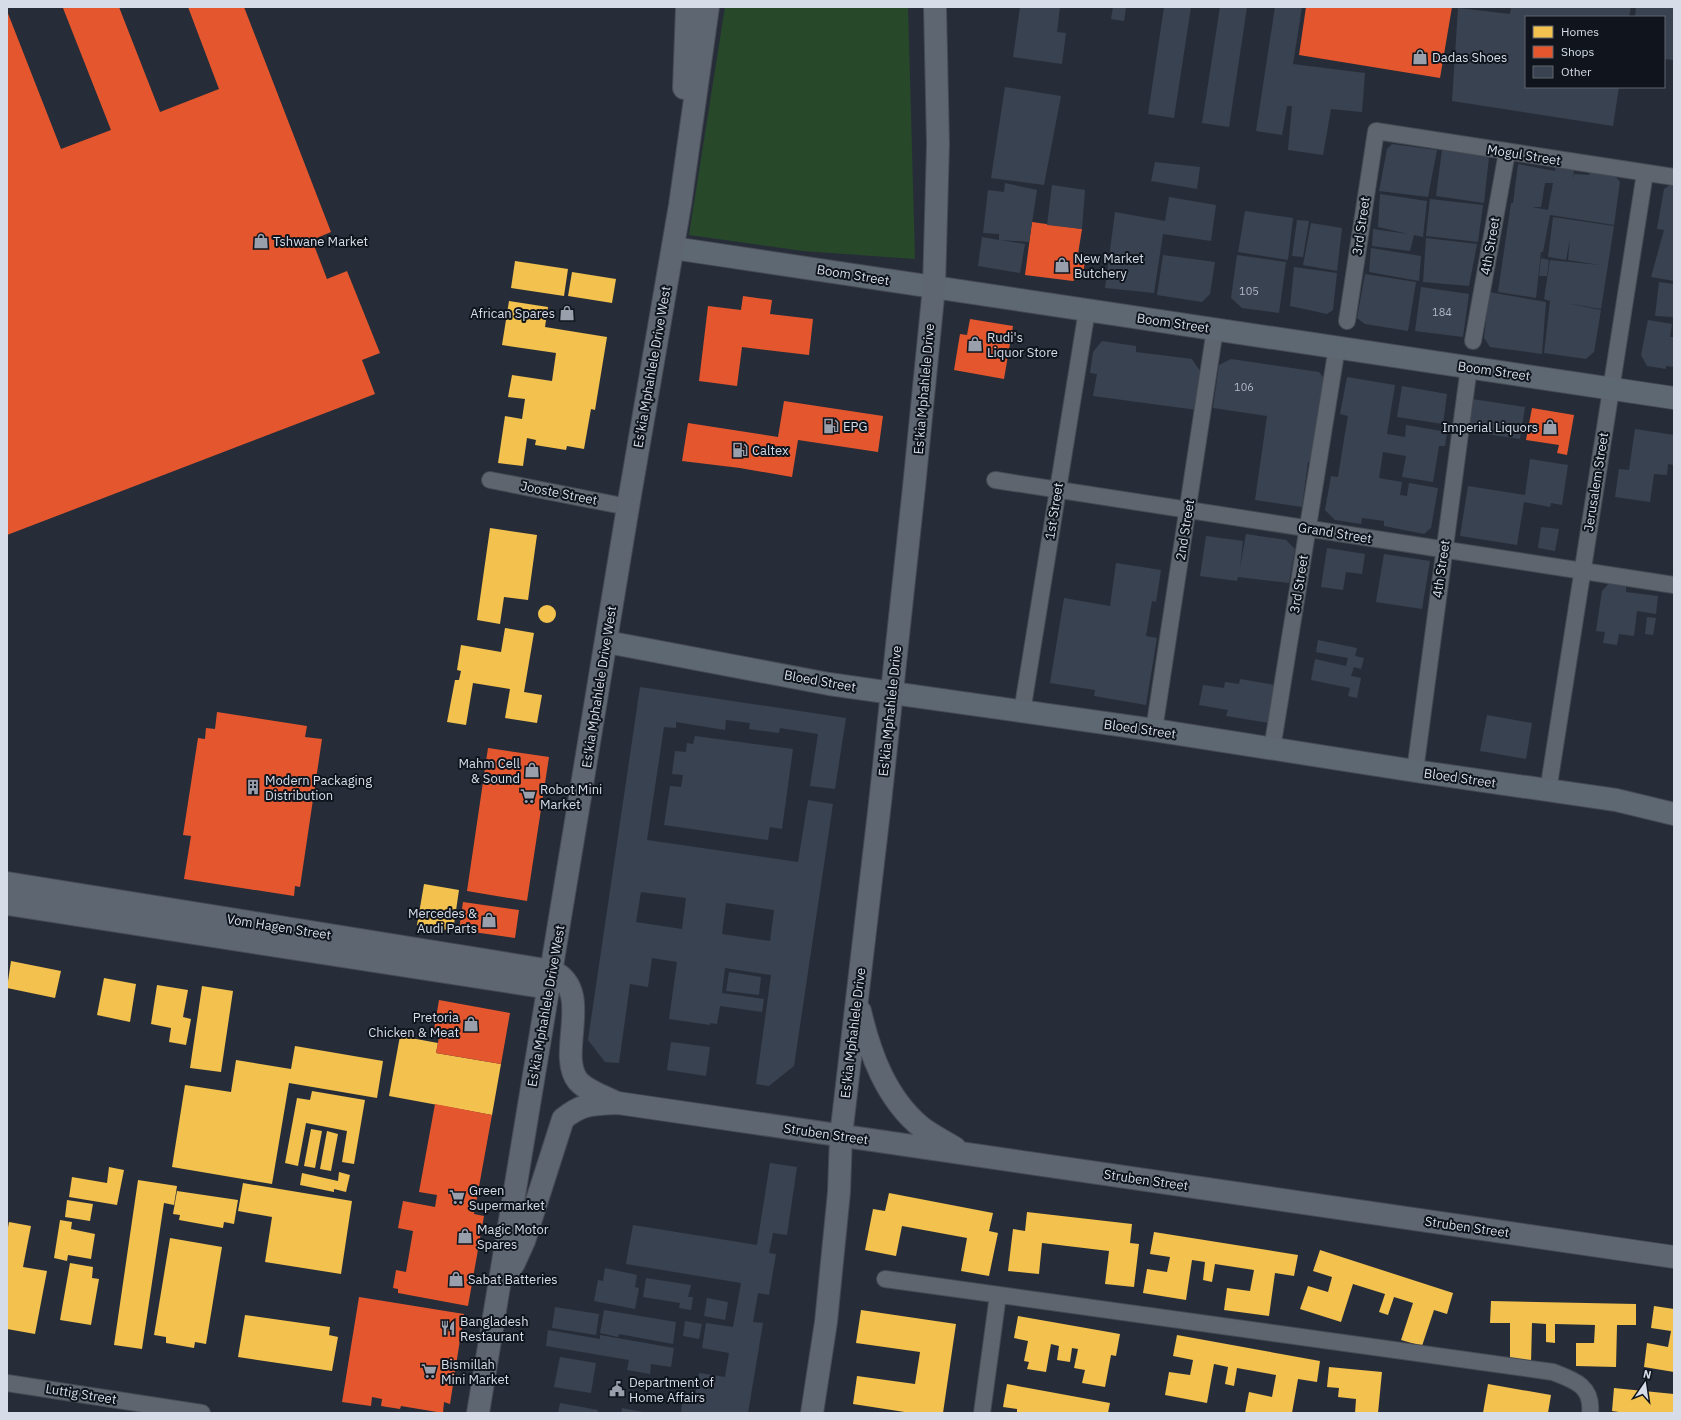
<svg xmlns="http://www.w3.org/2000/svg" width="1681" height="1420" font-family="'IBM Plex Sans',sans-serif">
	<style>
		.green { fill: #27492a }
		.homes { fill: #f2c14e }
		.shops { fill: #e4572e }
		.building { fill: #394251; fill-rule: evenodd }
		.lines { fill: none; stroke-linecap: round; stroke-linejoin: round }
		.street-casing { stroke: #454a53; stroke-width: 18 }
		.secondary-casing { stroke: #454a53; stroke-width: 24 }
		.primary-casing { stroke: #454a53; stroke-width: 24 }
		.street { stroke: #5e656e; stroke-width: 16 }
		.secondary { stroke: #5e6872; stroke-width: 22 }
		.primary { stroke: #5d6671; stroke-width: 22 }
		.labels { text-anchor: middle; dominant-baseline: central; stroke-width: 4; stroke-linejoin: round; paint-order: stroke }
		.number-label { font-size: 11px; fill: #afb6c3 }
		.poi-label { font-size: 13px; fill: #d6dde9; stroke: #10151d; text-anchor: start }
		.street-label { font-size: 13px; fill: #d6dde9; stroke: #10151d }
	</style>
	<rect width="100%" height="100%" fill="#272d38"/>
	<path class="green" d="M725,7h183l7,252 -112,-8 -114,-16z"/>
	<path class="homes" d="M515,261l53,8 -4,27 -53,-8z
		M572,272l44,7 -4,24 -44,-7z
		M509,301l39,6 -3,20 62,10 -12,73 -4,-1 -7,40 -17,-3 -1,4 -31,-5 1,-5 -9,-2 -4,28 -25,-3 7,-47 17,3 3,-20 -17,-2 4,-22 40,6 4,-28 -54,-8z
		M490,528l47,7 -9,65 -24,-3 -4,27 -23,-4z
		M538 614a9 9 0 1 1 18 0a9 9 0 1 1-18 0Z
		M505,628l29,5 -10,59 18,3 -5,28 -32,-5 5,-29 -37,-6 -7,42 -19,-3 8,-42h4l2,-9 -4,-1 4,-25 40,7z
		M424,884l35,6 -6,41 -36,-6z
		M11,961l50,10 -6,27 -48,-10z
		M104,978l32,6 -6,38 -33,-7z
		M157,985l31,5 -5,27 8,2 -5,26 -17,-3 2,-14 -20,-4z
		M202,986l31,5 -12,81 -31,-4z
		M400,1036l38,7 -2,10 65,11 -9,51 -103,-19z
		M295,1046l88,15 -6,37 -88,-15 -17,101 -100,-17 13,-82 46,7 5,-32 55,9z
		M312,1091l53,9 -11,64 -12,-2 5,-31 -41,-8 -8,43 -13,-3 12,-65 13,2z
		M311,1129l11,2 -7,37 -11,-2z
		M327,1131l11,3 -7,37 -11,-2z
		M109,1167l15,3 -7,35 -48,-8 3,-20 35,6z
		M339,1172l11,3 -4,17 -12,-3v3l-34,-7 2,-12 36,8z
		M138,1180l39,6 -3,19 -10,-2 -22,146 -28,-4z
		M243,1183l109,18 -11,73 -76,-12 7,-45 -34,-6z
		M177,1191l61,9 -4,24 -10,-2 -1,6 -44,-8 1,-5 -7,-1z
		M889,1193l104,20 -4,18 9,2 -9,43 -28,-5 6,-33 -65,-12 -6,30 -31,-6 8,-41 12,2z
		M67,1200l26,4 -3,17 -25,-4z
		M1027,1212l105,12 -2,19 9,1 -5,43 -29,-3 4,-33 -67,-8 -3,31 -31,-3 5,-42 12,2z
		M60,1220l12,2 -1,7 24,5 -4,25 -23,-4 -1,6 -13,-3z
		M9,1222l22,4 -8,41 24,4 -12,63 -28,-5v-96z
		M1154,1232l144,23 -4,21 -19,-3 -6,43 -45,-6 3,-22 23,3 4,-21 -39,-6 -3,18 -9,-2 2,-18 -13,-2 -6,40 -43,-7 4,-24 20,3 3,-15 -20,-3z
		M170,1238l52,9 -16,97 -11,-2 -1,6 -28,-5v-6l-12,-2z
		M1320,1250l133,43 -6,21 -13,-4 -12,36 -21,-6 12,-37 -19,-6 -6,18 -9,-3 6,-18 -32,-10 -12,38 -41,-13 8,-23 20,6 4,-15 -19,-6z
		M70,1263l23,4 -1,11 7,1 -8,46 -31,-5z
		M1491,1301l145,3v21h-19l-1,42 -40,-1v-23h18l1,-18 -40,-1v19l-9,-1v-18l-14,-1 -1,40h-21v-40h-20z
		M1654,1306l20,3v63l-30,-5 3,-24 21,4 3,-16 -20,-3z
		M861,1310l95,14 -13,89h-32l-58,-9 4,-28 58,8 5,-32 -64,-9z
		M245,1315l85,12 -1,8 9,2 -6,34 -94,-14z
		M1018,1316l102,18 -4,22 -5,-1 -6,32 -23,-4 3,-13 -11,-2 4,-19 -6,-1 -2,14 -13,-2 2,-14 -8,-2 -5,28 -19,-3 2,-7 -5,-1 4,-20 -14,-3z
		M1177,1335l143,26 -3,21 -19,-3 -6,34h-47l4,-21 23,5 4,-22 -39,-7 -3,18 -9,-2 3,-17 -14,-3 -7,39 -42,-8 4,-23 21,3 3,-15 -20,-4z
		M1329,1367l53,5 -4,41h-23l1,-14 -18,-2 1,-9 -12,-1z
		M1007,1384l103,19 -2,10h-91v-4l-14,-2z
		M1488,1384l63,11 -3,18h-65z
		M1614,1388l60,6v19h-48l-14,-2z"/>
	<path class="shops" d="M119,7l41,105 59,-23 -31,-82h56l87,225 -19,8 15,39 20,-8 33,82 -18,7 13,34 -368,141v-524l54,138 50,-19 -48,-122z
		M1306,7h146l-12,71 -141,-23z
		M1032,222l50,7 -4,25 8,1 -3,19 -10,7 -48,-6z
		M743,296l29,4 -2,14 43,5 -4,36 -67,-8 -5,39 -38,-5 9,-75 33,4z
		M970,319l43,7 -9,53 -50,-9 6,-36 7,1z
		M784,401l99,15 -5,36 -80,-12 -6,37 -52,-9 -58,-7 6,-38 90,14z
		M1532,408l42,7 -7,40 -10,-2 2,-8 -33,-5z
		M217,712l90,14 -2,11 17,2 -22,148 -5,-1 -1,10 -110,-17 7,-43 -8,-1 15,-97 7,1 1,-11 9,1z
		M488,748l61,9 -22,144 -60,-10z
		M463,902l56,8 -4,28 -56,-8z
		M439,1000l71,13 -9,51 -65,-11 3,-16 -6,-1z
		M435,1104l57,11 -18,99 10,2 -16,90 -70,-13v-4l-5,-1 3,-18 10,2 7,-41 -15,-3 5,-27 32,6 2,-12 -18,-3z
		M359,1297l105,17 -14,90 -6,-2 -1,11 -42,-7 -1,3 -19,-3 1,-7 -10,-2 -1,9 -29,-4z"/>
	<path class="building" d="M1020,7h40l-3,25 9,1 -4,31 -49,-7z
		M1113,7h13l-2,14 -13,-2z
		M1164,7h27l-17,111 -26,-4z
		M1220,7h27l-18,120 -27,-4z
		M1275,7h27l-9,57 72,9 -3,39 -31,-3 -8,46 -35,-5 4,-44h-5l-5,29 -26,-4z
		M1511,7h120l-2,10h-103v70h93l-6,39 -161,-25 6,-93 52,6z
		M1636,7h38v53l-10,-1v-42h-29z
		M1005,87l56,9 -17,89 -53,-7z
		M1392,144l45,6 -9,47 -49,-6 8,-42z
		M1442,150l47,7 -5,46 -48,-7z
		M1155,162l45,5 -3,22 -46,-8z
		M1518,164l37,7 1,-6 18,4 -1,11 1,-6 15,1 2,-5 23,4 6,8 -6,43 -64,-10 -7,37h-2l-5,46 -38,-6 13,-89h2zM1545,183h8l-5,27 -16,-3h9z
		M1674,182v99l-23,-4 13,-47 -7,-1 7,-40z
		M1005,183l32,7 -8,52 -29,-2 25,4 -5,29 -42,-7 4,-29 17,3v-6l-16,-1 5,-43 16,2z
		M1052,185l33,5 -3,39 -35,-4z
		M1380,194l47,7 -4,36 -9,-2 -4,16 -38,-5 1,-17 35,5 -30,-7z
		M1169,197l47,8 -5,36 -48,-7 -9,59 -49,-5 10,-76 50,9z
		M1430,199l53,6 -5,37 -52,-6z
		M1245,211l48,7 -5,42 -50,-8z
		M1553,217l61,9 -13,83 -35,-6 35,7 -7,42 -8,7 -42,-6 6,-52 -6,-2 6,-39 50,5 -32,-5 2,-21 -4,21 -18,-3z
		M1297,220l12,1 -6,36 -11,-1z
		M1311,223l31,5 -5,43 -34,-6z
		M1426,238l51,6 -8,42 -46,-4z
		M1371,248l50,8 -2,25 -50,-9z
		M1163,255l52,7 -5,32 -8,8 -45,-7z
		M1237,255l49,7 -7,51 -37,-5 -11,-10z
		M1541,258l8,2 -2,16h-8z
		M1294,267l43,6 -4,37 -6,4 -37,-8z
		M1365,274l51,8 -8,49 -43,-7 -8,-6z
		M1659,282l15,2v33l-19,-1z
		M1421,287l48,7 -6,43 -48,-6z
		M1489,292l57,10 -4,52 -52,-7 -6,-9z
		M1648,320l24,4 -2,13h4v30l-8,-1v3l-19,-3 -6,-11z
		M1102,341l34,5v6l56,7 10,15 -5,36 -104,-14 4,-22 -7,-1 3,-21z
		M1231,359l88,13 8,10 -12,81 -7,-1 -6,45 -47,-7 12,-84 -54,-8 6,-43z
		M1347,377l48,8 -8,49 18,3 1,-12 41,7 -2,14h-6l-6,36 -31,-5 4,-21 -23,-4 -4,26 23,4 -2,13 7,1 2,-13 29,5 -7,40 -7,6 -40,-8v-5l-22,-3 -1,6 -26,-4 -10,-10 6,-34 7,1 8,-50 2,-11 -8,-2z
		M1402,386l45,8 -4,30 -46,-7z
		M1472,399l53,8 -5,32 -53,-8z
		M1635,429l39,6v30l-6,-1 -1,11 -13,-1 -4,28 -35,-5 4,-28 10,1z
		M1530,459l38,6 -6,40 -11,-2 -1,4 -26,-5 -7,43 -57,-9 8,-50 57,9z
		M1541,527l18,2 -4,22 -17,-3z
		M1246,534l40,6 9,9 -6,34 -51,-6 -1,4 -37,-5 6,-40 37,5 -3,27z
		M1327,548l38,6 -3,20 -16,-2 -3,18 -22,-3z
		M1384,554l46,7 -8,48 -46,-7z
		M1116,563l45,7 -5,32 -4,-1 -6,35 11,2 -11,67 -52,-9 1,-6 -45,-7 14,-85 46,8z
		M1609,583l17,2v7l32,4 -2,18 -19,-3 -3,25 -15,-2 -2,11 -14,-2 2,-11 -9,-1 6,-40z
		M1647,617l9,1 -3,17 -8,-1z
		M1318,640l39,8 -2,8 9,2 -3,11 -7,-2 -3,9 10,2 -4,20 -9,-2 2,-8 -39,-8 4,-21 31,7 2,-8 -32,-6z
		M1240,679l35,6 -6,38 -43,-7 2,-6 -29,-5 4,-20 21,3 1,-6 14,2z
		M640,687l206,31 -11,71 -25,-3 8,-52 -38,-6 -1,5 -30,-4 1,-6 -24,-3 -1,10 -49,-8v6l-12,-1 -17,113 151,22 10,-62 25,4 -39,262 -25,20 -13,-2 15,-109 -46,-7 -3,25 42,6 -2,13 -42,-6 -3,18 -7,-1v2l-41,-6 8,-57 -25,-4 -4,29 -18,-3 -11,79 -14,-1 -17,-22zM641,892l45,6 -4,31 -46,-7zM726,903l48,7 -4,31 -48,-7z
		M1487,715l45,8 -6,36 -46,-8z
		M695,736l98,13 -11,80 -12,-2 -2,13 -104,-15 6,-39 11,1 2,-12 -11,-1 3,-23 11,1 1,-9 6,1z
		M729,972l32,5 -2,18 -33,-4z
		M671,1042l39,5 -4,29 -39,-6z
		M770,1163l27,4 -10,68 -14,-2 -4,20 7,1 -7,41 -11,-2 -5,29 10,1 -15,90h-59l-8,-1 2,-16 12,2 4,-25 26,4 4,-24 -27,-5 4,-25 27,4 8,-44 -115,-19 7,-39 124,20z
		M605,1268l32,7 -2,12 4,1 -4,21 -41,-8 4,-21 5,1z
		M646,1278l45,7 -3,12h5l-2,13 -12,-2 1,-5 -37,-6z
		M707,1298l21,4 -3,18 -21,-4z
		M555,1307l44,7 -3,21 -44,-7z
		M604,1310l72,12 -3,22 -54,-10 -1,3 -18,-4z
		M685,1321l17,3 -3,15 -16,-3z
		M548,1330l52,9v-4l74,13 -3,19 -20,-3 -1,10 -23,-4 2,-10 -83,-14z
		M560,1357l36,6 -5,30 -37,-6z
		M560,1403l38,7 -1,3h-39z
		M622,1408l21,4v1h-22z"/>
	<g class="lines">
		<defs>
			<path id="street" d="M1347,321l29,-190 298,46
				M1473,341l34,-189
				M490,480l138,27
				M995,480l679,105
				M1022,712l65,-402
				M1154,730l61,-401
				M1272,749l65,-402
				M1415,771l54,-404
				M1548,791l97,-618
				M885,1279l668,93c21,8 40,14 37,41
				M7,1383l195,30
				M982,1413l16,-118"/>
			<path id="secondary" d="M673,248l1001,150
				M607,642l222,42 325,46 261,41 201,29 58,14"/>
			<path id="primary" d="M684,88l3,-81
				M7,883l545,88c43,19 4,83 26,110 9,10 25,15 37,21
				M7,904l542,84
				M860,1011c10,43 26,87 61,116 10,8 23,14 34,21
				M507,1274l7,-11 10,-22 39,-122c19,-16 32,-15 55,-16l1056,154
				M478,1413l150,-906 52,-302 28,-198
				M812,1413l14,-91 13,-130 2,-56 39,-333 34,-316 20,-200 4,-143 -3,-137"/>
		</defs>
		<use href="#street" class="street-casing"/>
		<use href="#secondary" class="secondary-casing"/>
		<use href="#primary" class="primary-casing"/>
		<use href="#street" class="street"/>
		<use href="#secondary" class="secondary"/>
		<use href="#primary" class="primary"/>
	</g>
	<defs>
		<symbol id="shop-bare" viewBox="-9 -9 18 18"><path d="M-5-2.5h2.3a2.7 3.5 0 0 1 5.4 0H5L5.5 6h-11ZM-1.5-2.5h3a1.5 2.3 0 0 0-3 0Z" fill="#999fab" stroke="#10151d" stroke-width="2.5" paint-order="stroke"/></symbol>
		<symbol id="fuel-bare" viewBox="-9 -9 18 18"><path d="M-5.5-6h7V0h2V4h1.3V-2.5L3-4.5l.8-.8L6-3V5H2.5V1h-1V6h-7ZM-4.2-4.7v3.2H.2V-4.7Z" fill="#999fab" stroke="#10151d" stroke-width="2.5" paint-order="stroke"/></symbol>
		<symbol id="building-bare" viewBox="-9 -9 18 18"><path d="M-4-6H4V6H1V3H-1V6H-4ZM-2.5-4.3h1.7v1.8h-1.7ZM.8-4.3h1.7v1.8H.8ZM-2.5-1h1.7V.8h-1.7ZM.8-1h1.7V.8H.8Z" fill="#999fab" stroke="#10151d" stroke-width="2.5" paint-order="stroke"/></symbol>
		<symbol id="supermarket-bare" viewBox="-9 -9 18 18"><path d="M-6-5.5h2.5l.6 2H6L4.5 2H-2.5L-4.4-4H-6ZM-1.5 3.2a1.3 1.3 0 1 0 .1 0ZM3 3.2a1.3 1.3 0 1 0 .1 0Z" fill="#999fab" stroke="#10151d" stroke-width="2.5" paint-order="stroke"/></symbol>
		<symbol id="restaurant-bare" viewBox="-9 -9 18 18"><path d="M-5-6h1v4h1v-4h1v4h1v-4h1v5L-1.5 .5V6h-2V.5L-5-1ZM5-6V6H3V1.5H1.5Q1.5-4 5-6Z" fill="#999fab" stroke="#10151d" stroke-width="2.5" paint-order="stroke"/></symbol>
		<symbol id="civic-bare" viewBox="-9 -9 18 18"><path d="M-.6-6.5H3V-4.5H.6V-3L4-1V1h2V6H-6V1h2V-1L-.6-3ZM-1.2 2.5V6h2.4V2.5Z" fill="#999fab" stroke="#10151d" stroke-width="2.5" paint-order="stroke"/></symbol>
	</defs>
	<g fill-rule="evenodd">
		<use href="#shop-bare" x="1409" y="46" width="22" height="22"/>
		<use href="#shop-bare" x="250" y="230" width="22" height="22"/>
		<use href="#shop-bare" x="1051" y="254" width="22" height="22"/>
		<use href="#shop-bare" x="556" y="302" width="22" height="22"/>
		<use href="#shop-bare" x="964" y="333" width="22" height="22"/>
		<use href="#fuel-bare" x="820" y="415" width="22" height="22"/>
		<use href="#shop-bare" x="1539" y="416" width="22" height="22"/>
		<use href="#fuel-bare" x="729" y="439" width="22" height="22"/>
		<use href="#shop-bare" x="521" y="759" width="22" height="22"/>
		<use href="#building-bare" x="242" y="776" width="22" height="22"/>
		<use href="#supermarket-bare" x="517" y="785" width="22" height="22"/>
		<use href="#shop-bare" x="478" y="909" width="22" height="22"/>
		<use href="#shop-bare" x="460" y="1013" width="22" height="22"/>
		<use href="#supermarket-bare" x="446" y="1186" width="22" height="22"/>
		<use href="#shop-bare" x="454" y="1225" width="22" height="22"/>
		<use href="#shop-bare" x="445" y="1268" width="22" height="22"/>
		<use href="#restaurant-bare" x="437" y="1317" width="22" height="22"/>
		<use href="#supermarket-bare" x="418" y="1360" width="22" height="22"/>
		<use href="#civic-bare" x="606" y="1378" width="22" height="22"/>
	</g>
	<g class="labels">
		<g class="number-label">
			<text x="1249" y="291">105</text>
			<text x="1442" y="312">184</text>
			<text x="1244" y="387">106</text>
		</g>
		<g class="poi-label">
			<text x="1432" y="57">Dadas Shoes</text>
			<text x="273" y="241">Tshwane Market</text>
			<text x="1074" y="258">New Market<tspan x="1074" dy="15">Butchery</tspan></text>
			<text x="555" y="313" text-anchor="end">African Spares</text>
			<text x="987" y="337">Rudi's<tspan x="987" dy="15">Liquor Store</tspan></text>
			<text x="843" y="426">EPG</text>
			<text x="1538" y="427" text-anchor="end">Imperial Liquors</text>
			<text x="752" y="450">Caltex</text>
			<text x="520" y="763" text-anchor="end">Mahm Cell<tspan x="520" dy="15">&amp; Sound</tspan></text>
			<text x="265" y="780">Modern Packaging<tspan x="265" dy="15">Distribution</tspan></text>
			<text x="540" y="789">Robot Mini<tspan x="540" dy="15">Market</tspan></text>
			<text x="477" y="913" text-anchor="end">Mercedes &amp;<tspan x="477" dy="15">Audi Parts</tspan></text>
			<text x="459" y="1017" text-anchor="end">Pretoria<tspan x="459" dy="15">Chicken &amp; Meat</tspan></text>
			<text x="469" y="1190">Green<tspan x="469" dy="15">Supermarket</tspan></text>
			<text x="477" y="1229">Magic Motor<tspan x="477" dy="15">Spares</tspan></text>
			<text x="468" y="1279">Sabat Batteries</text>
			<text x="460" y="1321">Bangladesh<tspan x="460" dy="15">Restaurant</tspan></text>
			<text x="441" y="1364">Bismillah<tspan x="441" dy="15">Mini Market</tspan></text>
			<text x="629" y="1382">Department of<tspan x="629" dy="15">Home Affairs</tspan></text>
		</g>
		<g class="street-label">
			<text transform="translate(1524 155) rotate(9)">Mogul Street</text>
			<text transform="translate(1361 226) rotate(-82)">3rd Street</text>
			<text transform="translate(1490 246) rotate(-80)">4th Street</text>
			<text transform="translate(853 275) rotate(9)">Boom Street</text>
			<text transform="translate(1173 323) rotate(8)">Boom Street</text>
			<text transform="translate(652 367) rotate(-80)">Es'kia Mphahlele Drive West</text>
			<text transform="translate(1494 371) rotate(8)">Boom Street</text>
			<text transform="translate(924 389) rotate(-85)">Es'kia Mphahlele Drive</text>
			<text transform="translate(1596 482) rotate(-81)">Jerusalem Street</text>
			<text transform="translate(559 493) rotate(11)">Jooste Street</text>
			<text transform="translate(1054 511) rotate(-81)">1st Street</text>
			<text transform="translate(1185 530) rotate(-81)">2nd Street</text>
			<text transform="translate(1335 533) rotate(9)">Grand Street</text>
			<text transform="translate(1441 569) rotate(-82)">4th Street</text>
			<text transform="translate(1299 584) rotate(-81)">3rd Street</text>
			<text transform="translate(820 681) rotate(10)">Bloed Street</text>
			<text transform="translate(599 687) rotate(-81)">Es'kia Mphahlele Drive West</text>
			<text transform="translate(890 711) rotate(-84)">Es'kia Mphahlele Drive</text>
			<text transform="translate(1140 729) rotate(8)">Bloed Street</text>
			<text transform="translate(1460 778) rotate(8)">Bloed Street</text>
			<text transform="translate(279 927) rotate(9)">Vom Hagen Street</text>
			<text transform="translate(546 1006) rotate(-80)">Es'kia Mphahlele Drive West</text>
			<text transform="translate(853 1033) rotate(-83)">Es'kia Mphahlele Drive</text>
			<text transform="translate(826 1134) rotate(8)">Struben Street</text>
			<text transform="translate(1146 1180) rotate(8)">Struben Street</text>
			<text transform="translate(1467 1227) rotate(8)">Struben Street</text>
			<text transform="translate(81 1394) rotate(9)">Luttig Street</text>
		</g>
	</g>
	<rect width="1681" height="1420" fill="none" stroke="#d6dde9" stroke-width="16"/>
	<rect x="1525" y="16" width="140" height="72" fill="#10151d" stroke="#5f656f"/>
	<rect x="1533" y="26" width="20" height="12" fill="#f2c14e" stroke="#5f656f"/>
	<text x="1561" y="36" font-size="12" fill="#d6dde9">Homes</text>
	<rect x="1533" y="46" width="20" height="12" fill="#e4572e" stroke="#5f656f"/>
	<text x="1561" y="56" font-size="12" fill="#d6dde9">Shops</text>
	<rect x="1533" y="66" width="20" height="12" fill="#394251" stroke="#5f656f"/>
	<text x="1561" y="76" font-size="12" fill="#d6dde9">Other</text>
	<g transform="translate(1645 1384) rotate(13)" stroke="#10151d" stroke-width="3" paint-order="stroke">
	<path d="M0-3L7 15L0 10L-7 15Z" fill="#d6dde9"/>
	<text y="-6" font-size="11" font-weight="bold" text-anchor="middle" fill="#d6dde9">N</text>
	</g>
</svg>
